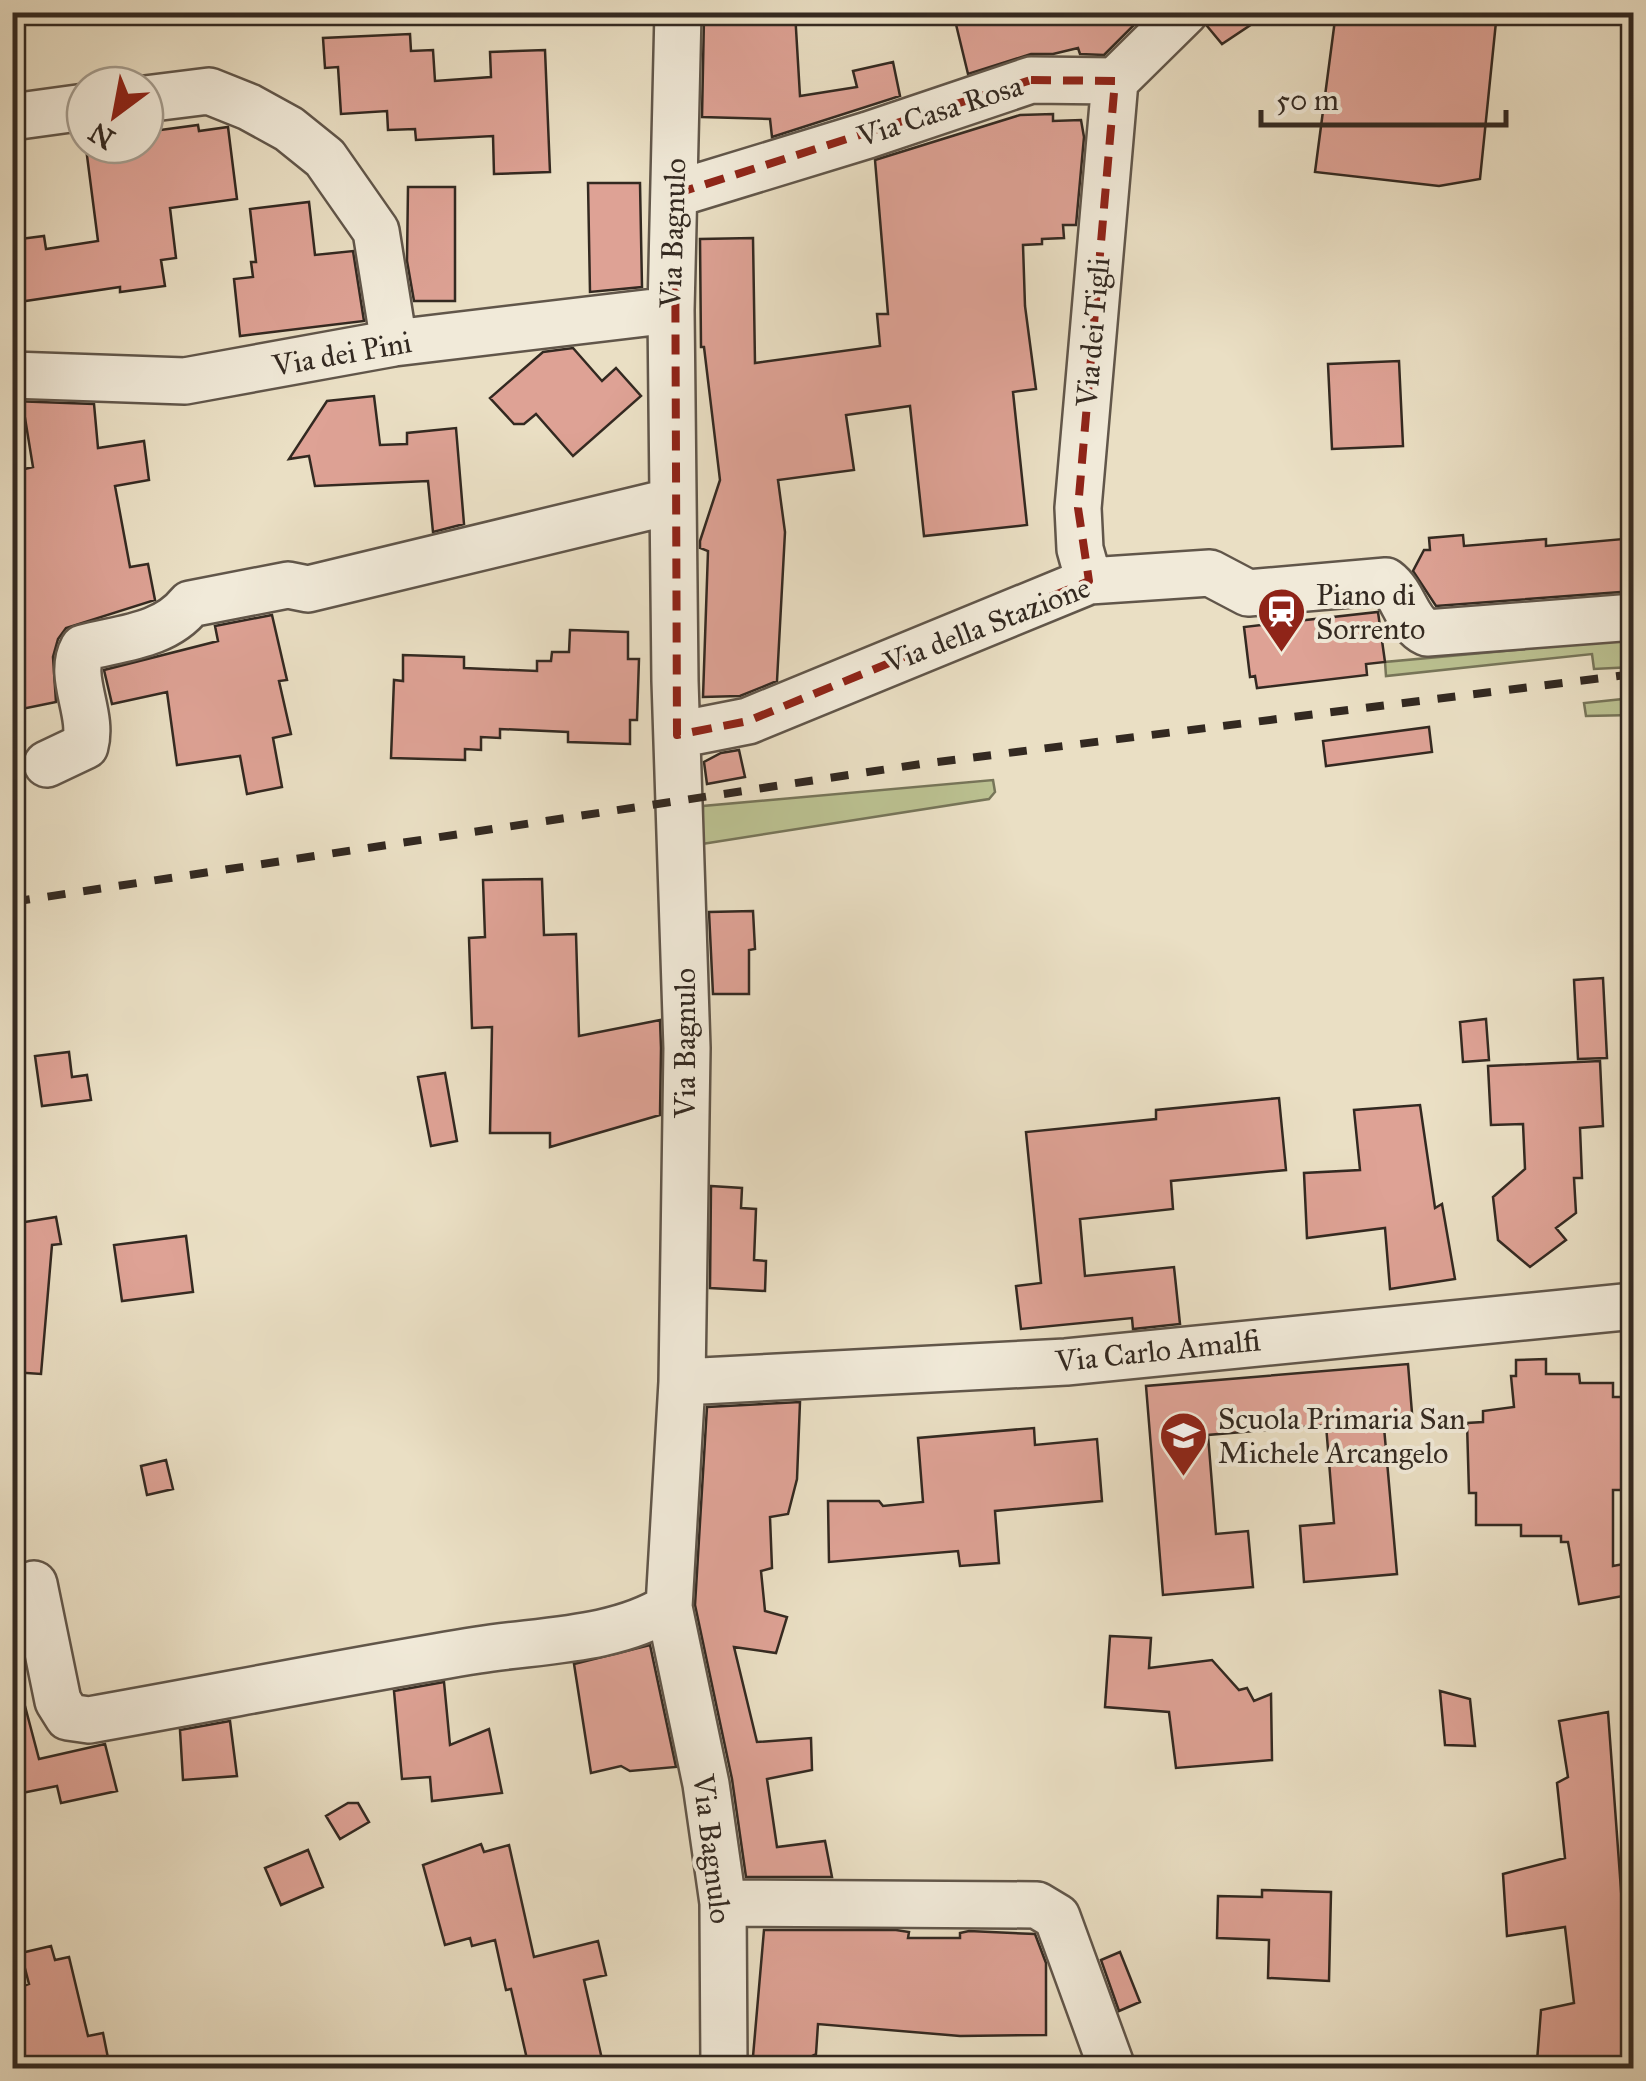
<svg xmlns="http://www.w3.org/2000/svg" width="1646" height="2081" font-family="'IM FELL Great Primer',serif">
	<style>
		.green { fill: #bbc191; stroke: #777559; stroke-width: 2.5 }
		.building { fill: #dea295; stroke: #332921; stroke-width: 2.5 }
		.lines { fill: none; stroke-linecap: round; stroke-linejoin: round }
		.minor-casing { stroke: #61564a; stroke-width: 50 }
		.minor { stroke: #f1ead9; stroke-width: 45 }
		.rail { stroke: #332921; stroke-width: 8; stroke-dasharray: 18 18; stroke-linecap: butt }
		.marked { fill: none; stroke: #8f2418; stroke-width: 8; stroke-dasharray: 20 12; stroke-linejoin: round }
		.labels { text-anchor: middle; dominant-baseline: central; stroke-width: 8; stroke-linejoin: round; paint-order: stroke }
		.street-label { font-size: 30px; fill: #332921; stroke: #f1ead9 }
		.poi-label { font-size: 30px; fill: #332921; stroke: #f1ead9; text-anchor: start }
	</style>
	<rect width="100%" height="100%" fill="#eadfc4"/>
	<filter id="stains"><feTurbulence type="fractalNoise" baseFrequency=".002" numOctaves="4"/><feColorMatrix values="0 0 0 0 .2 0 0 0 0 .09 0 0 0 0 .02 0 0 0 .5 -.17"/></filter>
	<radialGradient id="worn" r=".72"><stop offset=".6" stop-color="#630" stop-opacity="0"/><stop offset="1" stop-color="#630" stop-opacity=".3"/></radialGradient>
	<path class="green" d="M1633,639v28l-39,2 -2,-15 -206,22 -1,-14z
		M1633,698v17l-47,1 -2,-13z
		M993,780l2,12 -6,7 -287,45 1,-38z"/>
	<path class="building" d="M732,12h63l5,84 57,-9 -4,-16 40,-9 7,34 -128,41 -2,-18 -68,-2 2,-100 28,-1z
		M953,12h194l-43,43 -24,-1 -2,-6 -25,6h-22l-63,20z
		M1210,12h60l-48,32 -15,-18z
		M1336,12h161l-17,167 -41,7 -124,-14z
		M410,34l1,17 22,-1 2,31 56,-4 -1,-25 55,-2 5,122 -56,2 -1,-38 -77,4 -1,-11 -27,1 -1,-19 -46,3 -3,-47 -13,1 -2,-30z
		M1053,114v7l28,-1 3,17 -8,88h-13l1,13 -22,1v5l-19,1 2,61 11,83 -23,3 14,133 -103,11 -14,-130 -64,9 8,55 -76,10 7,52 -8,149 -37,15 -37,1 5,-146 -8,-3v-7l20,-61 -16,-133h-3l-1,-108 53,-1 2,125 125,-17 -3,-32h11l-13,-154 145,-45z
		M198,125l1,6 29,-4 9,72 -67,9 6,50 -15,2 4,26 -45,6v-5l-108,16v-63l32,-4 2,13 52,-8 -12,-93 59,-3v-13z
		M588,183h52l2,104 -52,5z
		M408,187h47v114h-41l-7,-40z
		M309,202l6,53 38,-4 11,70 -124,15 -6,-57 19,-2 -2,-15h5l-6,-53z
		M573,348l29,33 14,-13 25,28 -68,60 -37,-42 -12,10h-10l-24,-26 53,-46z
		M1399,361l4,85 -71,3 -4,-85z
		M374,396l6,49 27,-1v-11l49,-5 8,96 -31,8 -5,-51 -113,5 -6,-30 -20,3 38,-58z
		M12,401l82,3 4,44 46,-7 5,39 -34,6 15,81 18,-3 7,36 -89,28 -8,11 -5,18 3,45 -44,9v-125l8,-1 -8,-40v-73l21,-5 -8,-49h-13z
		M1463,535l1,11 82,-7v7l88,-8v53l-198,15 -23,-35 11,-21h6l-1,-12z
		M1378,612l7,50 -19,2 1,11 -110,13 -2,-12 -5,1 -6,-50z
		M272,615l15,65 -8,1 12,53 -18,4 9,49 -35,7 -7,-38 -63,9 -10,-73 -55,12 -8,-34 114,-29 -3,-15z
		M570,630l58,2v27h11l-2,61h-7v24l-62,-2v-10l-68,-3v9l-19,-1v13l-16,-1v11l-74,-2 3,-78 9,1v-26l61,2v11l73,3v-10h14l1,-9h17z
		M1429,727l3,25 -106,14 -3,-25z
		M739,750l6,27 -38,7 -3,-22 17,-9z
		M542,879l2,56 32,-1 3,102 81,-16 1,28 -1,67 -110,32v-14h-60l2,-106 -20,1 -3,-90 16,-1 -2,-57z
		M753,911l2,38 -6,1v44h-36l-4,-82z
		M1603,978l4,80 -29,1 -4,-79z
		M1486,1019l3,41 -26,2 -3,-40z
		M69,1052l3,25 15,-2 4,25 -49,6 -7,-50z
		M1600,1061l3,65 -23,2 2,50h-8l2,35 -20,15 10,12 -36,27 -32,-27 -5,-43 32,-28 -2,-45 -32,1 -3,-59z
		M445,1073l12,68 -26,5 -13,-69z
		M1279,1098l7,72 -115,11 2,28 -93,10 5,57 89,-9 6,57 -47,5 -1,-11 -111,11 -5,-43 25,-3 -15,-151 130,-13v-9z
		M1420,1105l15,103 7,-4 13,75 -65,10 -5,-61 -78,10 -3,-65 56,-3 -6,-60z
		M711,1186l31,2 -1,20 15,1 -2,51 12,1 -1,30 -55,-3z
		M56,1217l5,27 -9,1 -11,129 -29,-2v-148z
		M186,1236l7,56 -71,9 -8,-56z
		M1546,1359v15h33l1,9h33v14h13l1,19h7v74h-21v76l21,-4v32l-55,10 -11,-62h-7v-6h-40v-11h-45v-32h-7l-2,-70 16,-1v-11l31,-4 -3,-31h5v-16z
		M1408,1364l4,49 -29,3 14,158 -93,8 -4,-56 34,-3 -8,-98 -118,10 8,99 32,-3 5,56 -90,8 -17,-209z
		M800,1402l-3,77 -9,35 -18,3 2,51 -11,3 4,40 22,6 -11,36 -42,-6 23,95 54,-4 1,32 -45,9 10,68 48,-6 7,36h-86l-14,-98 -37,-174 12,-198z
		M1034,1428l1,17 62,-6 5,62 -107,10 4,52 -39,3 -2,-15 -129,11 -1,-61h51l4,5 40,-4 -5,-64z
		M166,1460l7,29 -26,6 -6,-29z
		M1110,1636l41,2 -2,30 63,-8 27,30 8,-2 7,13 17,-7 1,66 -96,8 -7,-56 -64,-5z
		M650,1645l26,122 -46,4 -9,-5 -30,7 -17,-109z
		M444,1682l6,63 39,-16 13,64 -70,8 -2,-24 -28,2 -8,-88z
		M21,1691l18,68 66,-15 12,47 -56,12 -4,-17 -45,9v-103z
		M1440,1691l30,8 5,47 -30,-1z
		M1608,1712l26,356h-53l-44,-7 4,-51 33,-7 -9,-76 -58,9 -4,-62 62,-16 -8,-75 11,-6 -9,-56z
		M230,1721l7,55 -54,4 -3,-50z
		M348,1803h10l11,19 -29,17 -14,-23z
		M481,1844l3,8 25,-7 25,112 64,-16 8,34 -22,5 20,88h-75l-18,-79 -5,1 -11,-50 -23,6 -2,-8 -25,7 -22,-80z
		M308,1850l15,37 -42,18 -16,-37z
		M1262,1890l69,2 -2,89 -61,-3 1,-38 -52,-2 1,-42 44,1z
		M764,1930h132l13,2 -1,6h52v-5l9,-2 66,3 11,29v72l-86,1 -142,-12 -2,30 -6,3 -1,11h-57z
		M51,1946l4,14 14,-3 19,79 15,-3 7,35h-98v-78l17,-6 -8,-31z
		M1120,1952l20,50 -21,9 -18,-51z"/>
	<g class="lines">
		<defs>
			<path id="minor" d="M678,12l-7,298 4,371 12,367 -5,334 -13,225 37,177 17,119 1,165
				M145,99l64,-8 40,16 40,22 36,29 51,73 18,112
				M12,117l73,-10
				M675,194l193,-59 163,-55 84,1 70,-69
				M12,375l173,6 209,-38 277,-33
				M1089,581l-9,-32 -2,-41 37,-427
				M677,735l71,-14 341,-140 121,-8 38,20 138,-12c19,14 20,42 41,52l207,-16
				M47,764l38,-18c9,-33 -18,-69 -2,-98 38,-10 82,-12 107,-44l98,-19 20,4 365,-88
				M682,1382l384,-20 568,-56
				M34,1584l24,117 10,16 21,3c130,-23 259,-49 389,-70 62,-10 137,-9 191,-43
				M723,1903l314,2 20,12 55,151"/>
		</defs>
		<use href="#minor" class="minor-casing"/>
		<use href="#minor" class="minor"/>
		<path class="rail" d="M12,902l909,-138 713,-90"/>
	</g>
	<path class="marked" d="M1031,80l84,1 -37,427 11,73 -341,140 -71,14 -2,-541z"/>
	<defs>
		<symbol id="station-pin" viewBox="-11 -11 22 30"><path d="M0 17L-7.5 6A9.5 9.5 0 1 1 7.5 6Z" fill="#8f2418" stroke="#f1ead9"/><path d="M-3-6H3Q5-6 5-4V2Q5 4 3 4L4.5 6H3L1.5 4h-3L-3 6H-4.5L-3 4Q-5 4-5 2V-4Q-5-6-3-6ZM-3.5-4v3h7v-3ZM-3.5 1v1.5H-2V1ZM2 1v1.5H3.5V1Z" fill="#fff"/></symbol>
		<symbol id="school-pin" viewBox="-11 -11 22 30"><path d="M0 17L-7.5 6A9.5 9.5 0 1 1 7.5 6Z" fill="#8f2418" stroke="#f1ead9"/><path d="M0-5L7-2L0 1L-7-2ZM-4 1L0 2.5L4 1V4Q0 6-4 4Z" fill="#fff"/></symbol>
	</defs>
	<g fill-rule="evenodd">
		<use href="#station-pin" x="1254" y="584" width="55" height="75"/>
		<use href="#school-pin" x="1156" y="1408" width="55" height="75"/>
	</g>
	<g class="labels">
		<g class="street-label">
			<text transform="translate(940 111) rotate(-18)">Via Casa Rosa</text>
			<text transform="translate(673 233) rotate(-88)">Via Bagnulo</text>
			<text transform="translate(1093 332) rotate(-85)">Via dei Tigli</text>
			<text transform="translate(342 354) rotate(-10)">Via dei Pini</text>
			<text transform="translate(987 625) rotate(-21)">Via della Stazione</text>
			<text transform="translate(685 1043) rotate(-90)">Via Bagnulo</text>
			<text transform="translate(1158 1351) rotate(-6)">Via Carlo Amalfi</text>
			<text transform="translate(712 1849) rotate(83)">Via Bagnulo</text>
		</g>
		<g class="poi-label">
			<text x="1316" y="595">Piano di<tspan x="1316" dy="34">Sorrento</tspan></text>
			<text x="1218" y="1419">Scuola Primaria San<tspan x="1218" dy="34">Michele Arcangelo</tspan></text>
		</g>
	</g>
	<rect width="1646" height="2081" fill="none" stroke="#eadfc4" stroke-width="50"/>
	<rect x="15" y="15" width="1616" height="2051" fill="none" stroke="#332921" stroke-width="5"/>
	<rect x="25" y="25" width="1596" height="2031" fill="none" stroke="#332921" stroke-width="2.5"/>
	<g transform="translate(115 115) rotate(212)"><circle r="48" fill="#f1ead9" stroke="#a59d8f" stroke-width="2.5"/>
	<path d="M0-8L18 38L0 25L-18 38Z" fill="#8f2418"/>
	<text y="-15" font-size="28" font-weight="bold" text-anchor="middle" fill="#332921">N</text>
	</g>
	<path d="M1261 110v15h245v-15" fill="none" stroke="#332921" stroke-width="5"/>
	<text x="1276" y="110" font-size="30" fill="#332921" stroke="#f1ead9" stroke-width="8" paint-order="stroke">50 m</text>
	<rect width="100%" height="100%" filter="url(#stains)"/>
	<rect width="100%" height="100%" fill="url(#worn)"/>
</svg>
